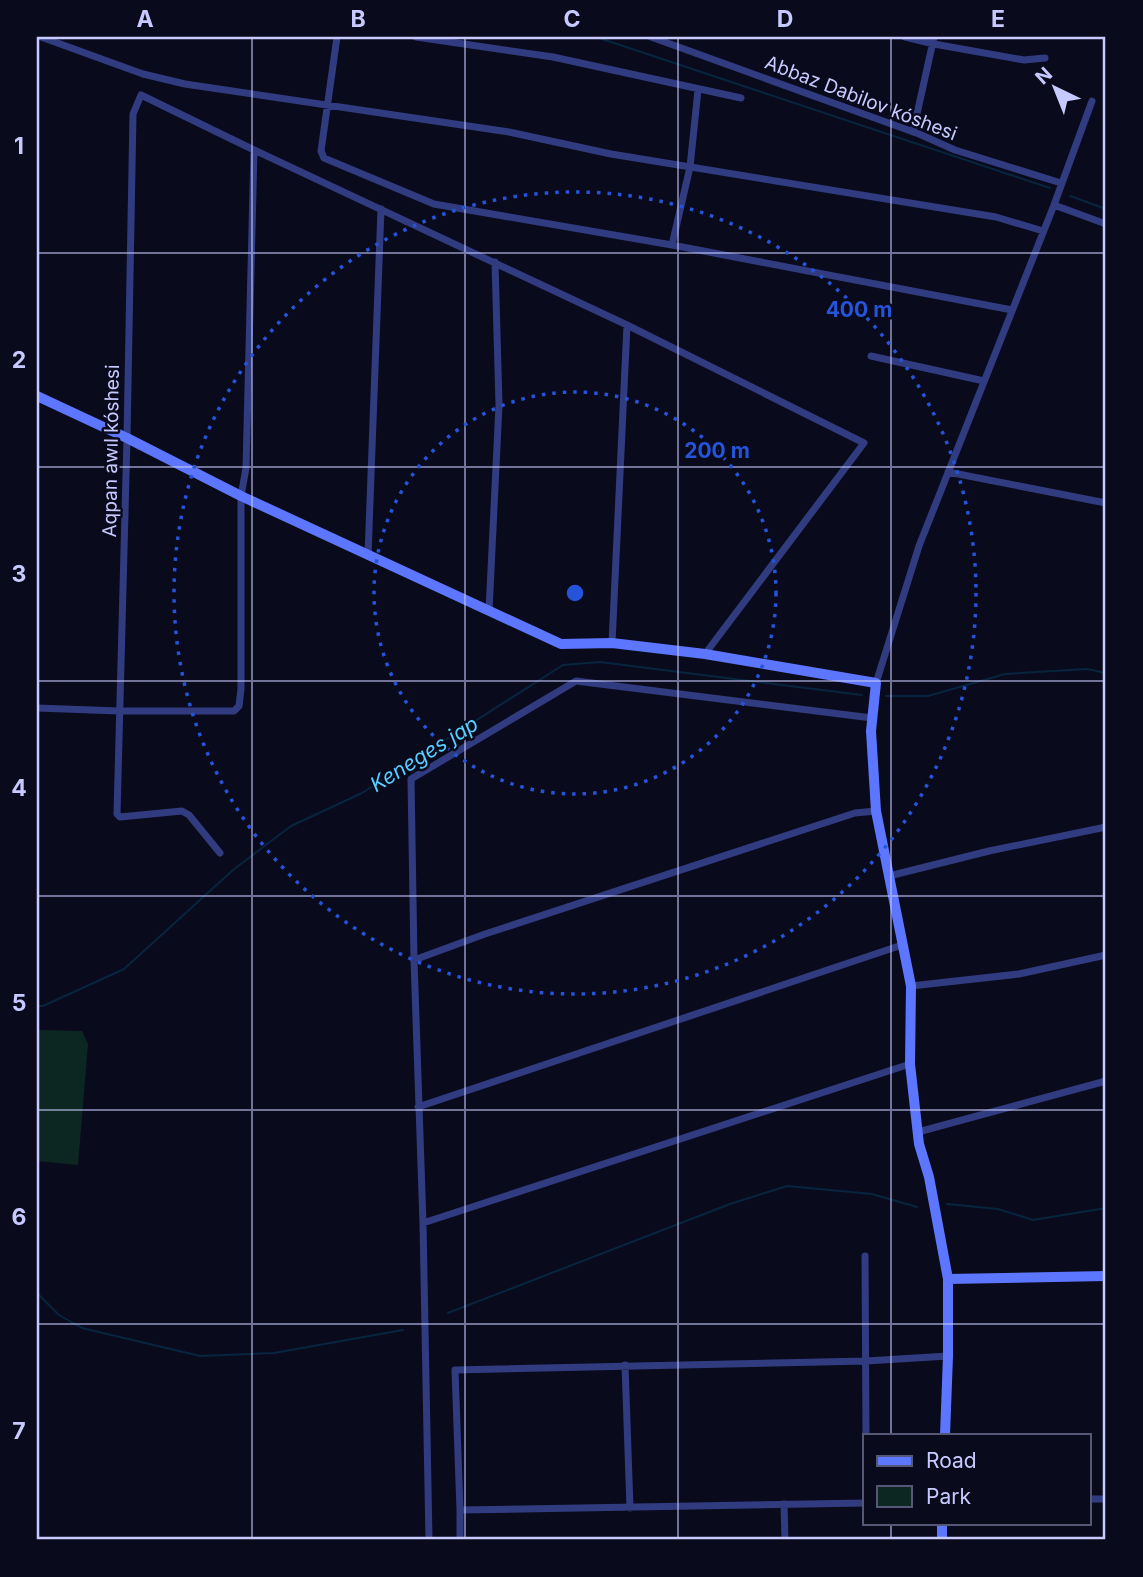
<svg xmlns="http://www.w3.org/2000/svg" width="1143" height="1577" font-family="Inter,sans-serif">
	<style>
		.green { fill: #0c2721 }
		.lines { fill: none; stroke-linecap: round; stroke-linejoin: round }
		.stream { stroke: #07253f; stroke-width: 2 }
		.street { stroke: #313c80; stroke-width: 7 }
		.secondary { stroke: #5d76ff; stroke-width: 10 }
		.grid { fill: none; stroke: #c6caff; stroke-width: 2; stroke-opacity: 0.55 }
		.ring { fill: none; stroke: #2554da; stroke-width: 3.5; stroke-dasharray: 3.5 7 }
		.labels { text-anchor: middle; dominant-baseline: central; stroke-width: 5; stroke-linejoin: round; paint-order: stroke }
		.street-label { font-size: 19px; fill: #c6caff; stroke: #0a0a1d }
		.water-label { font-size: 21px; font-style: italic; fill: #54cfff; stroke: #0a0a1d }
		.centre { fill: #2554da; stroke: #0a0a1d; stroke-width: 3.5 }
		.ring-label { font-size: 21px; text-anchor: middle; font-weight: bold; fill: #2554da; stroke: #0a0a1d; stroke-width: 5; stroke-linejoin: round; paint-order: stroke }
		.neatline { fill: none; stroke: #c6caff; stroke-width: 2.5 }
		.grid-label { font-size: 23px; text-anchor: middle; font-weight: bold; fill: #c6caff }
	</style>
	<rect width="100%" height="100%" fill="#0a0a1d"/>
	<path class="green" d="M37,1030l45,1 6,13 -10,121 -41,-4z"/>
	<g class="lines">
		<path class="stream" d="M596,37l454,151
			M1070,196l36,13
			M886,696h42l77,-22 82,-5 19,4
			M37,1006h6l81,-37 109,-99 58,-44 71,-33 201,-128 37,-3 262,33
			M947,1204l51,5 35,11 73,-12
			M37,1293l22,22 23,13 118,28 74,-3 129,-23
			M448,1313l282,-109 57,-18 85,8 45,13"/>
		<path class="street" d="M41,37l102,37 42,10 324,48 102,22 385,63 47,14
			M337,37l-16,114 3,7 110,46 238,41 340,65
			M416,37l137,20 188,41
			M651,37l268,97 36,16 106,33
			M905,37l29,7 90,16 21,-2
			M913,132l21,-95
			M1054,205l52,19
			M672,245l18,-78 8,-77
			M871,356l113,25
			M948,472l158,31
			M368,555l13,-346
			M489,611l10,-206 -4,-143
			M612,643l15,-318
			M876,683l43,-137 135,-341 38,-104
			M37,708l82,3h115l5,-5 2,-17v-193l5,-28 8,-318
			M220,853l-31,-38 -7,-4 -62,6 -3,-3 10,-376 6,-324 8,-19 113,55 373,175 237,118 -159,211
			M889,876l100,-25 117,-24
			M414,960l71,-26 370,-121 21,-2
			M911,986l108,-12 87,-19
			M418,1107l484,-162
			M918,1132l188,-51
			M423,1223l487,-159
			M865,1256l1,179
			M625,1365l5,143
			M1089,1499h17
			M784,1504l1,36
			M460,1510l405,-7
			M429,1540l-6,-317 -9,-263 -3,-181 165,-98 296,37
			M460,1540v-30l-5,-140 411,-9 82,-5"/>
		<path class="secondary" d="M37,396l90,42 114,58 320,148 51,-1 93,11 171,29 -5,48 5,80 35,175 -1,78 9,80 10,33 19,102v77l-3,79
			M948,1279l158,-3
			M942,1540v-17"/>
	</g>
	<path class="grid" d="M252,37v1503M465,37v1503M678,37v1503M891,37v1398M37,253h1069M37,467h1069M37,681h1069M37,896h1069M37,1110h1069M37,1324h1069M891,1523v17"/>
	<g class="ring">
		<circle cx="575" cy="593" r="201"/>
		<circle cx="575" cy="593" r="401"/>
	</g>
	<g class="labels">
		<g class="street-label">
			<text transform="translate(861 98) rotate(21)">Abbaz Dabilov kóshesi</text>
			<text transform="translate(111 451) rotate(-89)">Aqpan awıl kóshesi</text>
		</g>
		<g class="water-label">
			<text transform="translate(424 754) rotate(-32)">Keneges jap</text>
		</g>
	</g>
	<circle cx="575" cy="593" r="10" class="centre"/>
	<g class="ring-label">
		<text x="859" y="317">400 m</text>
		<text x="717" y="458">200 m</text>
	</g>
	<rect width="1143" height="1577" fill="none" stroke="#0a0a1d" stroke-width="77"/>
	<rect x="863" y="1434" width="228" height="91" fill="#0a0a1d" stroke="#555777" stroke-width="2"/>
	<rect x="877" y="1456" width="35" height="10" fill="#5d76ff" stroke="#555777" stroke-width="2"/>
	<text x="926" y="1468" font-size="21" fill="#c6caff">Road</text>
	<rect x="877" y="1486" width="35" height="21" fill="#0c2721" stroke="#555777" stroke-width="2"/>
	<text x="926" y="1504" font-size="21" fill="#c6caff">Park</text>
	<g transform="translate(1055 88) rotate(317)" stroke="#0a0a1d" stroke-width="5" paint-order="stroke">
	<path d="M0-5L12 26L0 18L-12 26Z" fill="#c6caff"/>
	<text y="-10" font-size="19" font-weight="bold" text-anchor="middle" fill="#c6caff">N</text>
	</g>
	<rect x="38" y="38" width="1066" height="1500" class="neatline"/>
	<g class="grid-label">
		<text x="145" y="27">A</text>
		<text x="358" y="27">B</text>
		<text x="572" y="27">C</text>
		<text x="785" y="27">D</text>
		<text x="998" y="27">E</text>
		<text x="19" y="154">1</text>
		<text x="19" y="368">2</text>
		<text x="19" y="582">3</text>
		<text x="19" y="796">4</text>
		<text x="19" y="1011">5</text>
		<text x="19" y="1225">6</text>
		<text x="19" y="1439">7</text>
	</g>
</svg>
